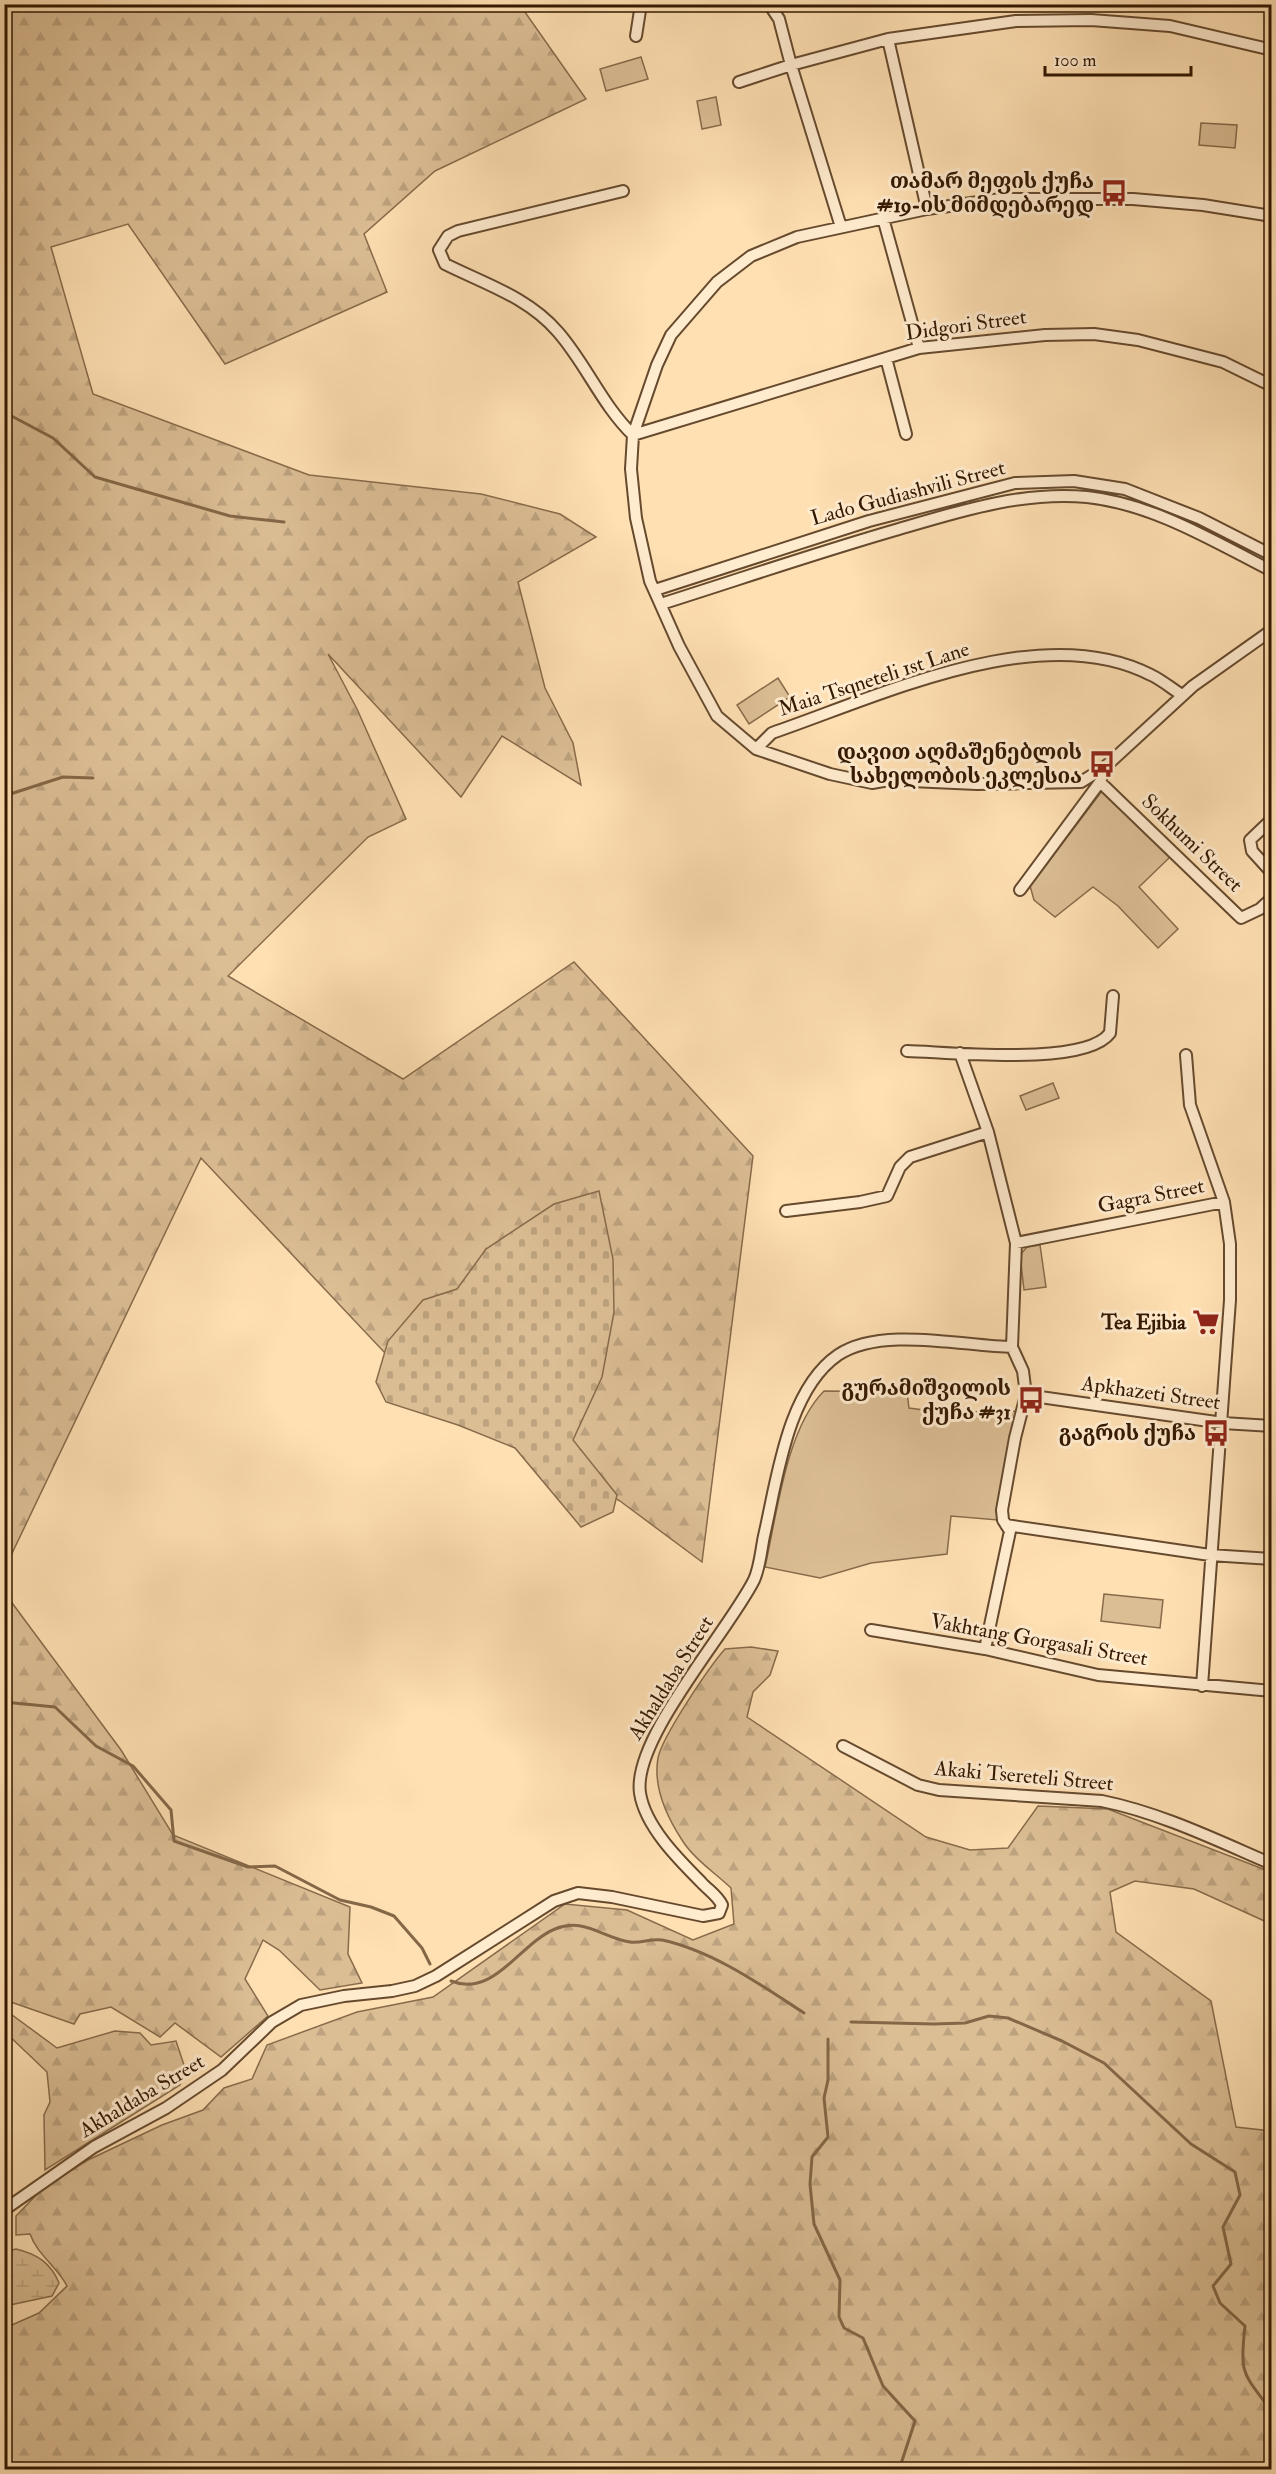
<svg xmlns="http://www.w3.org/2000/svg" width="1276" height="2474" font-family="'IM FELL Double Pica','Noto Serif Georgian',serif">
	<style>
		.forest { fill: url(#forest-firs); stroke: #886b4b; stroke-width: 1.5 }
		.wetland { fill: url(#wetland-marsh); stroke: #886b4b; stroke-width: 1.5 }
		.cemetery { fill: url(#cemetery-stones); stroke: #886b4b; stroke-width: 1.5 }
		.green { fill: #dcbe95; stroke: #886b4b; stroke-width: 1.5 }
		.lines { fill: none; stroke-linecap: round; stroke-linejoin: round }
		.stream { stroke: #846747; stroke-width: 3 }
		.minor-casing { stroke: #664a2e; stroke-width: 14 }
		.minor { stroke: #ffebce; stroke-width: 10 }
		.labels { text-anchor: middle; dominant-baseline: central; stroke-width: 6; stroke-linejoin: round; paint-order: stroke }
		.poi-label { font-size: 21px; font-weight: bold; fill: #331801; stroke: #ffebce; text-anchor: end }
		.street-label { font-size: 21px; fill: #331801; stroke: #ffebce }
	</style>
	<defs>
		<pattern id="forest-firs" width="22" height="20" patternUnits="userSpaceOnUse" patternTransform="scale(1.5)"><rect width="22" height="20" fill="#dcbe95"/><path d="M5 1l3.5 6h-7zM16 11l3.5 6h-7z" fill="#bda37f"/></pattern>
		<pattern id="wetland-marsh" width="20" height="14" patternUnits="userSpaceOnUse" patternTransform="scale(1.5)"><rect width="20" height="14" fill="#dcbe95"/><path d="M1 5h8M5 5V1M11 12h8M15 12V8" fill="none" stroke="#bda37f"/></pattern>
		<pattern id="cemetery-stones" width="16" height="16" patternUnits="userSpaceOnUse" patternTransform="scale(1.5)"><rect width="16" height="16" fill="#dcbe95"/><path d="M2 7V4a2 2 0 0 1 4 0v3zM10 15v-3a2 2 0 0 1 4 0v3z" fill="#bda37f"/></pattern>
	</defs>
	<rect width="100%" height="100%" fill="#ffe0b3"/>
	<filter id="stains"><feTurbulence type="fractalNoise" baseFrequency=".00333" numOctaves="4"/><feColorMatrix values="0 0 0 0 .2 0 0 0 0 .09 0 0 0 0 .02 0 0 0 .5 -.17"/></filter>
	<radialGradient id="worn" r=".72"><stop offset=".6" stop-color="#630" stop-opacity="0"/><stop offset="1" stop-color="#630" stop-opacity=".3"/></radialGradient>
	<path class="forest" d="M5,5h515l66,94 -151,72 -71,63 23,58 -162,72 -97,-140 -77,23 42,147 216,81 172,19 79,20 36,23 -78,45 27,106 28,55 8,42 -79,-49 -41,61 -133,-143 29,55 49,110 -38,18 -140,139 175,103 171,-117 179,194 -51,406 -82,-61 -218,-130 -201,-213 -196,410z
		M4,1592l117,158 52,85 177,72 -2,47 14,29 -42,7 -41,-40 -16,-10 -18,39 23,37 -47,41 -46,-34 -15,14 -49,-30 -31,7 -6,10 -69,-24z
		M751,1647l27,4 -8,24 -17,17 -6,25 179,120 44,13 38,-2 30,-42 70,3 163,63v52l-77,-35 -59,-8 -25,11 6,40 95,69 25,126 35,4v338l-1266,1v-142l34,-15 28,-27c-10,-19 -30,-32 -37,-52l-14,1v-19l29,-30 43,-26 74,-35 41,-15 21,-22 28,-9 15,-34 90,-33 76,-15 132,-93 62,6 66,30 41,-16 -3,-36c-16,-15 -38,-30 -49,-48 -15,-23 -29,-54 -24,-82 4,-21 51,-91 67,-109z
		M4,2009l53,39 58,-17 25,2 11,12 25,-4 10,30 -6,14 -135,85 -1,-55 6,-13 -3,-30 -42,-40z"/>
	<path class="wetland" d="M16,2249c21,5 35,14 43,34l-7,13 -47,10v-54z"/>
	<path class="cemetery" d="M599,1191l14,68 1,53 -12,65 -29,63 44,55 -4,17 -32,15 -66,-79 -57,-23 -72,-23 -10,-20 12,-41 35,-41 34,-11 29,-40 68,-45z"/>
	<path class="green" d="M641,57l7,22 -42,12 -6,-22z
		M716,97l5,28 -19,4 -5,-28z
		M1201,123l36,2 -2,23 -36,-3z
		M778,678l12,19 -41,27 -12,-19z
		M1102,791l68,66 -31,30 39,42 -20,19 -40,-42 -25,-19 -38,30 -21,-17 -4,-14z
		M1053,1083l6,15 -33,12 -6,-14z
		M1040,1245l6,42 -22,3 -4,-35 7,-8z
		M824,1391l83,1 2,16 53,7 1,-3 54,-1 -19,109 -47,-4 -4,38 -76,9 -51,15 -55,-11c12,-53 21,-138 59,-176z
		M1104,1594l59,6 -3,28 -59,-7z"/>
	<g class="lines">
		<path class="stream" d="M4,412l49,26 42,39 135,39 54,6
			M4,796l59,-19 30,1
			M4,1702l51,5 41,39 37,20 38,44 3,31 74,26 27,-1 65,34 31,7 23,9 28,32 8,16
			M451,1981c43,17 68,-37 104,-52 29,-12 48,9 75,13 10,2 21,-4 32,-2 51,11 99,45 142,73
			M851,2022l83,2 31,-1 24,-7 19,2 54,23 42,22 87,81 44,28 5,23 -17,32 8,37 -18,22 7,17 25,23c-6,51 -1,47 27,86
			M828,2039v41l-4,18 4,39 -16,20 -2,27 4,40 26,56 -1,37 5,11 19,10 20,48 32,35 -16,49"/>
		<defs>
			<path id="minor" d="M636,36l5,-32
				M888,39l39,170
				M739,82l52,-17 -12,-46 -10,-15
				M623,191l-165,40 -10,5 -9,14 6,14c40,20 83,33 113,68 28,32 44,73 75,103l286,-87 126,-13 49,-1 44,6 85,22 49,24
				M1272,216l-69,-11 -70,-6h-132l-74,10 -130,28 -46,19 -34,26 -46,53 -14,30 -24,70 -2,34 5,49 14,63 29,65 38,70 39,33 74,25 42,9 17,-3 88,4 104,-2 24,-15 88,-81 79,-56
				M883,218l36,130
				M841,227l-50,-162 97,-26 128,-18 75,-1 79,6 102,24
				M886,358l20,76
				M655,590l214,-69 146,-38 59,-2 51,8 74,29 73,37
				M661,604c79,-25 158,-52 238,-75 61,-18 124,-38 188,-32 66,7 126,44 185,74
				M756,749l16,-16c108,-37 269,-115 379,-58 11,5 21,14 31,20
				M1105,767l-5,15 141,136 19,-9 12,-11
				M1272,819l-22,21 2,11 20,22
				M1020,890l80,-108
				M907,1051c42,1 178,16 203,-18l3,-37
				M960,1053l28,79 28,111 -4,104
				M1186,1055l4,50 34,97
				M786,1211l74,-9 27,-6 13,-29 10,-10 78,-25
				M1016,1243l208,-41 6,42v56l-28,386
				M1026,1395l197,28 49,3
				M1006,1525l204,30 62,4
				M871,1630l114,19 113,26 174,16
				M985,1649l25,-118 -7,-11 -1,-10 13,-72 11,-43 -3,-24 -11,-24
				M843,1746l75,39 21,5 163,11c59,12 114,39 170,63
				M4,2210l90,-63 72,-39 56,-38 50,-48 29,-17 43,-9 48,-5 23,-5 21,-10 118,-75 24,-8 34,4 91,19 16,-3 3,-8c-5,-10 -14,-15 -21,-23 -23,-23 -56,-56 -61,-89 -8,-54 88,-161 114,-213 6,-13 7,-30 10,-44 13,-56 23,-146 74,-181 43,-29 125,-9 174,-8"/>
		</defs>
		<use href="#minor" class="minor-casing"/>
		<use href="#minor" class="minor"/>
	</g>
	<defs>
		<symbol id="bus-bare" viewBox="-9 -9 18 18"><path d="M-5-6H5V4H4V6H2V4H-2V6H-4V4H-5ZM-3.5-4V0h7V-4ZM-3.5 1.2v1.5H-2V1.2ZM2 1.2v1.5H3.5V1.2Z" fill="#8f2418" stroke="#ffebce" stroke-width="2.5" paint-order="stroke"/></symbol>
		<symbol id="supermarket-bare" viewBox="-9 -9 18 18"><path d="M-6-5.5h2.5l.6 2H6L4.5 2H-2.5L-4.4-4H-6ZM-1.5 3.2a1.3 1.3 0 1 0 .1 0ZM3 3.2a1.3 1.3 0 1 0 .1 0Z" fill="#8f2418" stroke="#ffebce" stroke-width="2.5" paint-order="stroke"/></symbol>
	</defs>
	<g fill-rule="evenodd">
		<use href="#bus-bare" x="1095" y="174" width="38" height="38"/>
		<use href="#bus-bare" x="1083" y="745" width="38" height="38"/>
		<use href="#supermarket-bare" x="1187" y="1303" width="38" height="38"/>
		<use href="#bus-bare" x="1012" y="1381" width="38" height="38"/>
		<use href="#bus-bare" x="1197" y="1414" width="38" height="38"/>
	</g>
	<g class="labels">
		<g class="poi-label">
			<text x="1094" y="181">თამარ მეფის ქუჩა<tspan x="1094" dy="24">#19-ის მიმდებარედ</tspan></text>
			<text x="1082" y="752">დავით აღმაშენებლის<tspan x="1082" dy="24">სახელობის ეკლესია</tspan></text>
			<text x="1186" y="1322">Tea Ejibia</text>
			<text x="1011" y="1388">გურამიშვილის<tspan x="1011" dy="24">ქუჩა #31</tspan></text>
			<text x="1196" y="1433">გაგრის ქუჩა</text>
		</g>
		<g class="street-label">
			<text transform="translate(966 325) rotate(-8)">Didgori Street</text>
			<text transform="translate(908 493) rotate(-15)">Lado Gudiashvili Street</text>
			<text transform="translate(874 679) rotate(-18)">Maia Tsqneteli 1st Lane</text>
			<text transform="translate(1192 843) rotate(44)">Sokhumi Street</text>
			<text transform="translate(1151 1196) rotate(-11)">Gagra Street</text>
			<text transform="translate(1151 1393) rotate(8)">Apkhazeti Street</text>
			<text transform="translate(1039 1640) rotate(10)">Vakhtang Gorgasali Street</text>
			<text transform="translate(671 1678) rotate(-58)">Akhaldaba Street</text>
			<text transform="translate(1024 1776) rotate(5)">Akaki Tsereteli Street</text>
			<text transform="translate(142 2096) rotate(-31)">Akhaldaba Street</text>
		</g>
	</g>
	<rect width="1276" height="2474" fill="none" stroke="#ffe0b3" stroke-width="24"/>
	<rect x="6" y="6" width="1264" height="2462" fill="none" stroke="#331801" stroke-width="3"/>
	<rect x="12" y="12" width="1252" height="2450" fill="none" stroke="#331801" stroke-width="1.5"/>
	<path d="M1045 66v9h146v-9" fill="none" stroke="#331801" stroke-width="3"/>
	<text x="1054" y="66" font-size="18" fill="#331801" stroke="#ffebce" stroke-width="4.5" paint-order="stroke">100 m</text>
	<rect width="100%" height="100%" filter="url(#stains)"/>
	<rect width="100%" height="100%" fill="url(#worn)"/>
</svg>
